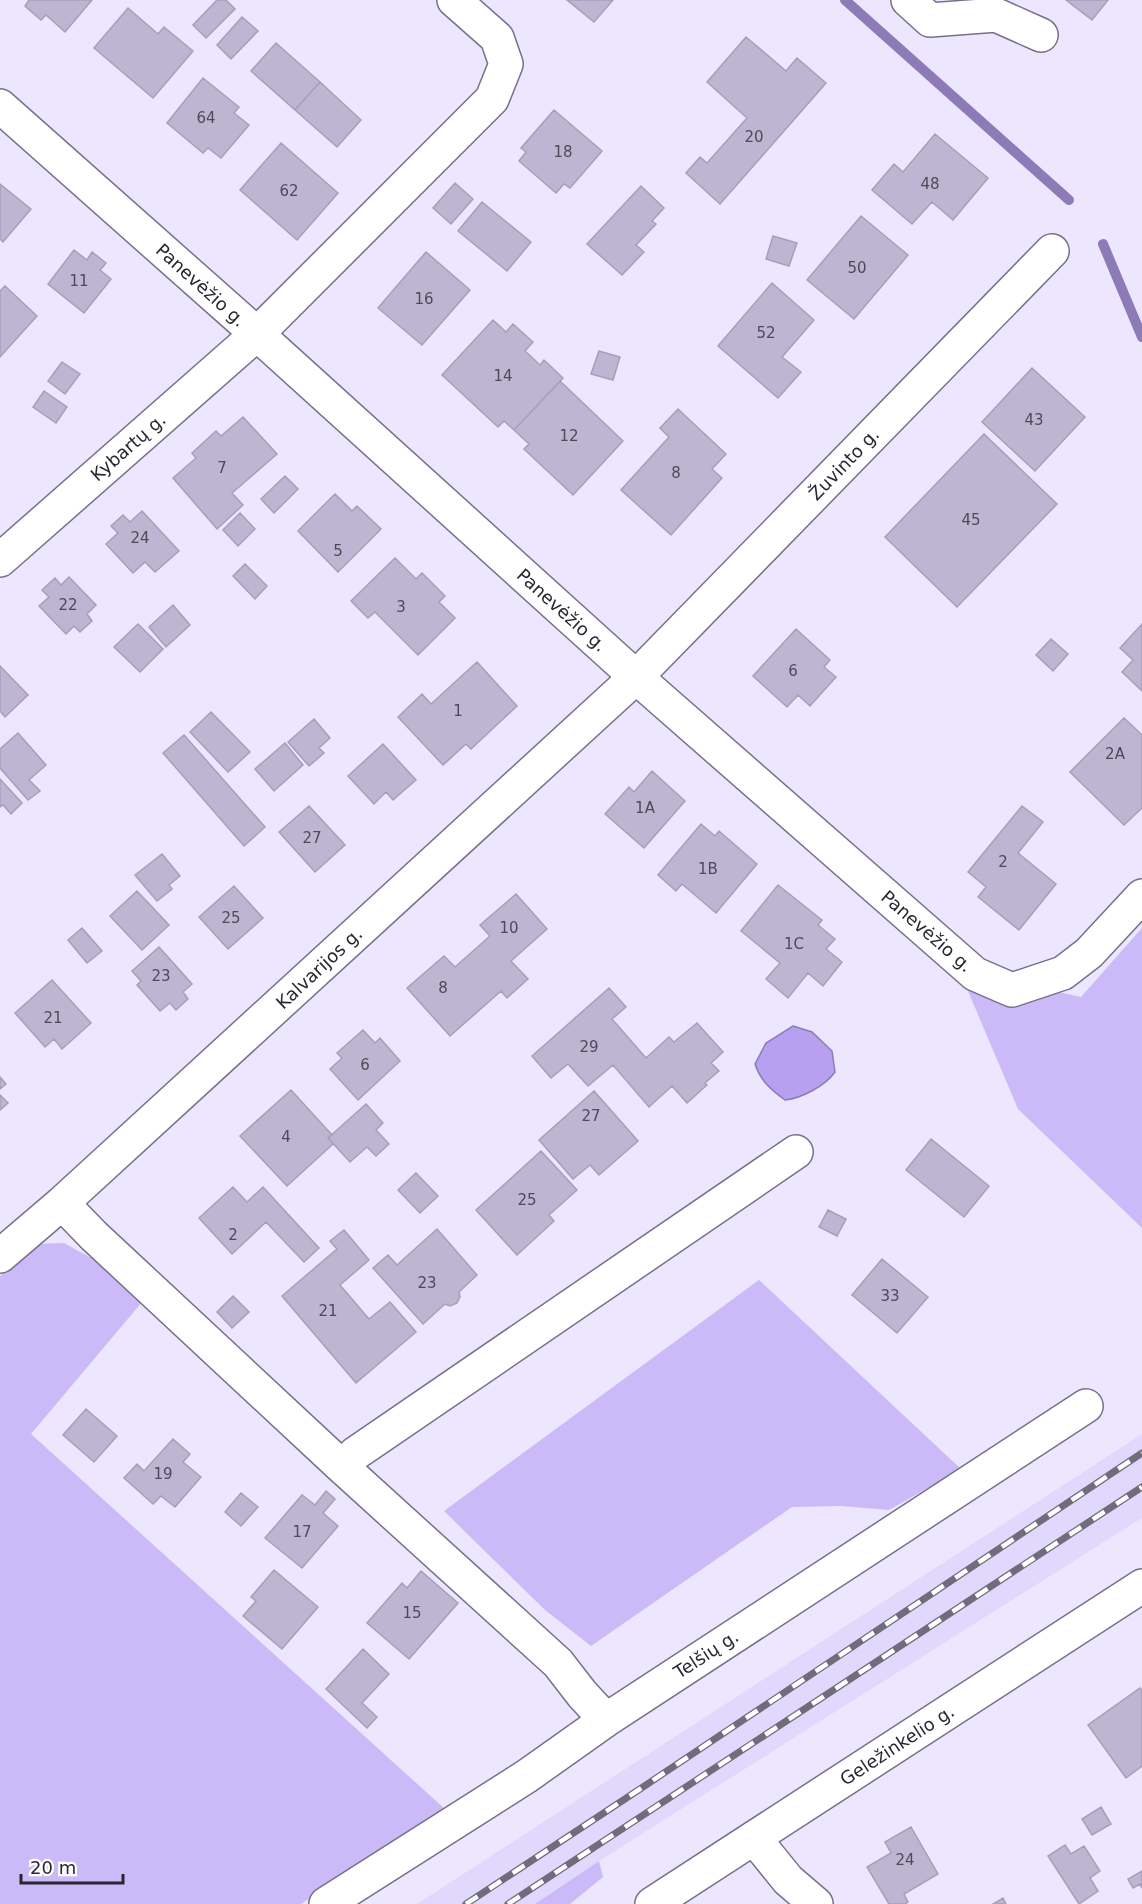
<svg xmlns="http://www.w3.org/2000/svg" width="1142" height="1904" font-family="'DejaVu Sans',sans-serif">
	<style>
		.built { fill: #e1d8fd }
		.green { fill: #cbbaf7 }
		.water { fill: #b8a0f1; stroke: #8d7bb7; stroke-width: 1.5 }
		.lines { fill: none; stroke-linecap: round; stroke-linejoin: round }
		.stream { stroke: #8d7bb7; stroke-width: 10 }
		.building { fill: #bdb5d2; stroke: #a69fbb; stroke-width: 1.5 }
		.street-casing { stroke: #77708a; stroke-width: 36 }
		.primary-casing { stroke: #77708a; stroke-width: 36 }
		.street { stroke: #fff; stroke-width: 33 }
		.primary { stroke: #fff; stroke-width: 33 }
		.rail-casing { stroke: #706c7b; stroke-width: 7 }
		.rail { stroke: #fff; stroke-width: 4.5; stroke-dasharray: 14; stroke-linecap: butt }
		.labels { text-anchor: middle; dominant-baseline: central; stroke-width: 4.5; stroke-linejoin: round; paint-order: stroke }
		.number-label { font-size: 15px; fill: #4e4a59 }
		.street-label { font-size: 18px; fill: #292631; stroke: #fff }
	</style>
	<rect width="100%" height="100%" fill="#ece6fe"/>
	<path class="built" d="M1142,1434v84l-543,343 -64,43h-118z"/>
	<path class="green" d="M1142,928v300l-124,-119 -53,-125 75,4 41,9z
		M64,1243l31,17 47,42 -111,132 415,376 -145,94h-301v-628l37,-32z
		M759,1280l202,189 -72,41 -48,-4 -49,1 -201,139 -46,-36 -101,-99z
		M599,1861l4,16 -33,27h-35z"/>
	<path class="water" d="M793,1026l19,6 20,19 3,21c-10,14 -33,26 -50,28 -14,-10 -25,-20 -30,-36l11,-21z"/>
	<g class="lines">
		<path class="stream" d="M845,0l224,200
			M1103,244l39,93"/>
	</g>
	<path class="building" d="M29,0h63l-27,32 -19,-17 -5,5 -16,-14z
		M217,0h9l9,9 -29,29 -13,-13z
		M567,0h46l-19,22z
		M1066,0h42l-16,20z
		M128,8l30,26 6,-7 29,24 -40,47 -59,-50z
		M242,17l16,14 -27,28 -14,-14z
		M746,37l40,34 11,-13 29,25 -106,121 -34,-31 14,-16 7,6 40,-45 -40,-36z
		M276,43l44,39 -25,28 -44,-39z
		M203,78l36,29 -5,6 15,12 -28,33 -13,-10 -5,5 -36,-30z
		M320,82l41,38 -24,27 -42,-37z
		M554,110l48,41 -32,37 -6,-4 -8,9 -37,-32 7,-9 -5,-4z
		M935,134l53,44 -35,42 -21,-18 -20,22 -40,-34 22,-26 9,8z
		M281,143l57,50 -41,47 -57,-50z
		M455,183l18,16 -22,25 -18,-16z
		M0,184l31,25 -28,33 -3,-3z
		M641,186l23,22 -12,13 4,3 -20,21 8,7 -22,23 -35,-31z
		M482,202l49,40 -24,29 -49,-40z
		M861,216l47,39 -54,64 -47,-39z
		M773,236l24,7 -8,23 -23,-7z
		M74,250l13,10 5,-8 14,11 -6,7 11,9 -27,34 -36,-29z
		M426,252l44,38 -48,55 -44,-37z
		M772,283l42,37 -32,37 19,15 -23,26 -60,-52z
		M5,286l32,30 -37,41v-66z
		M493,320l13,12 7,-8 20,18 -8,9 15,14 4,-5 19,18 -49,52 -10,-9 -6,6 -56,-52z
		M599,351l21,6 -7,23 -22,-6z
		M62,362l18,12 -15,20 -17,-13z
		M1032,368l53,49 -50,54 -53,-49z
		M560,381l63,60 -50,54 -49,-46 5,-5 -15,-14z
		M44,391l23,16 -11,16 -23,-16z
		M678,409l48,45 -14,15 10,9 -51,57 -50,-45 48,-53 -9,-9z
		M243,417l34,37 -45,39 11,12 -26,24 -44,-51 23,-20 -4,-5 24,-22 5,5z
		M984,434l73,70 -100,103 -72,-70z
		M285,476l13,13 -24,24 -13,-14z
		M335,494l17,17 5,-5 24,23 -43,43 -40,-41z
		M142,511l37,40 -24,21 -10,-10 -12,11 -27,-29 12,-11 -7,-7 12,-11 7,7z
		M240,513l15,16 -17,17 -15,-16z
		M395,558l21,21 6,-6 23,23 -6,6 16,16 -37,37 -43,-43 -7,6 -17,-17z
		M245,564l22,22 -12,13 -22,-23z
		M69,577l27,28 -9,9 5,7 -12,11 -6,-6 -8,8 -27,-28 10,-9 -7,-7 13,-12 6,7z
		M173,605l17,20 -24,22 -17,-20z
		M138,624l25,25 -23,23 -26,-25z
		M1142,624v67l-20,-19 11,-12 -13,-12z
		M796,629l34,31 -6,7 12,10 -26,29 -12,-11 -11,12 -34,-31z
		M1051,639l17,15 -15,17 -17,-16z
		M477,662l40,44 -46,43 -5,-5 -23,21 -45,-48 24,-23 9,10z
		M0,666l28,29 -23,22 -5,-6z
		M211,712l39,40 -22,20 -38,-40z
		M1124,718l18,17v73l-18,17 -54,-53z
		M314,719l16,19 -11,10 5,5 -15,13 -21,-24z
		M18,733l28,32 -17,15 11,11 -12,9 -28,-32v-19z
		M184,735l81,92 -21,19 -81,-93z
		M285,743l18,22 -29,26 -19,-22z
		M383,744l33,36 -23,20 -7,-8 -12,12 -26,-28z
		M652,771l33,30 -41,47 -39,-34 24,-27 5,5z
		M0,779l22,24 -11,11 -8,-9 -3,2z
		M309,806l36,39 -30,27 -36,-40z
		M1022,806l21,16 -25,31 38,31 -37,46 -41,-33 8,-10 -18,-15z
		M701,824l14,12 4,-5 38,33 -41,49 -34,-29 -6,7 -18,-16z
		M162,854l18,22 -11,9 3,4 -15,12 -22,-26z
		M778,885l44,35 -4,5 17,14 -9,10 16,13 -19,24 -15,-13 -20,25 -22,-19 14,-16 -39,-32z
		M234,886l29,32 -35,31 -29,-32z
		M137,891l32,34 -27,25 -32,-34z
		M516,894l31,35 -36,32 17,18 -21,19 -6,-7 -51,45 -43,-48 37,-32 11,11 35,-31 -10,-11z
		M82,928l20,23 -15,12 -19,-23z
		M159,947l33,37 -9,8 5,7 -12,11 -6,-7 -10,8 -23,-26 4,-4 -9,-10z
		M52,980l39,43 -29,26 -8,-10 -9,8 -30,-34z
		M609,988l17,19 -14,12 34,39 23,-21 5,5 23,-19 26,29 -12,11 8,8 -14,12 2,2 -20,18 -15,-17 -23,21 -36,-42 -25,21 -20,-22 -17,14 -19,-22z
		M363,1030l12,13 5,-5 20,23 -42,39 -28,-31 12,-11 -5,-5z
		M0,1077l6,7 -6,5z
		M291,1090l41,45 -4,3 5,6 -46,42 -47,-50z
		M594,1091l44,50 -39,34 -9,-10 -17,14 -34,-39z
		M0,1095l8,8 -8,7z
		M366,1104l17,19 -7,7 13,14 -13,12 -9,-9 -17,15 -22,-24z
		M931,1139l58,47 -25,31 -58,-47z
		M541,1151l36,39 -28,25 5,6 -37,34 -41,-45z
		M416,1173l22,23 -18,17 -22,-23z
		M233,1187l14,15 16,-15 56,61 -15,14 -38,-40 -34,32 -33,-36z
		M828,1210l18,9 -9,17 -18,-9z
		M437,1229l40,46 -18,17 1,5 -3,6 -7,3 -5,-2 -22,20 -50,-56 15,-13 9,10z
		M344,1230l25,30 -29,25 29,34 21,-17 26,30 -60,51 -74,-87 55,-47 -7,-8z
		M882,1259l46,38 -31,36 -45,-38z
		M233,1296l16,16 -17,16 -15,-16z
		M86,1409l31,27 -23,26 -31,-27z
		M173,1439l17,15 -7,8 18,15 -26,30 -14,-11 -8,8 -29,-26 13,-14 7,7z
		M326,1491l9,8 -12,14 15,13 -36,42 -37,-30 37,-43 13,10z
		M241,1493l17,14 -17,19 -16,-14z
		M274,1570l44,37 -36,42 -39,-33 13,-15 -5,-4z
		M421,1571l37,32 -49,56 -42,-36 35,-40 5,5z
		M363,1649l26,25 -27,29 15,14 -10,11 -41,-39z
		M1140,1688l2,2v76l-16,12 -38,-53z
		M1101,1807l10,17 -19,11 -10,-16z
		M911,1827l27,47 -34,20 4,8 -3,2h-16l-22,-37 24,-14 -6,-11z
		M1065,1845l6,9 13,-8 16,25 -10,7 8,13 -19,13 -31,-48z
		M1142,1871v17l-2,-4 -7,4 -5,-9z
		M1003,1898l3,6h-13z"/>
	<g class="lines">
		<defs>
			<path id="street" d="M908,0l22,20 66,-5 45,20
				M0,106l257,228 379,343 339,297 37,16 51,-17 26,-20 53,-57
				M0,560l257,-226 235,-235 14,-35 -9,-26 -43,-38
				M62,1203l32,33 247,230 217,197 24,31 24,26
				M0,1256l62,-53 574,-526 416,-426
				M341,1466l15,-13 440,-301
				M754,1838l34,42 28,24
				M326,1904l201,-128 79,-56 480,-314"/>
			<path id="primary" d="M652,1904l490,-318"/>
		</defs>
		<use href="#street" class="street-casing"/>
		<use href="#primary" class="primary-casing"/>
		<use href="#street" class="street"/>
		<use href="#primary" class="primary"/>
		<defs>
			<path id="rail" d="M466,1904l174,-115 502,-336
				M508,1904l634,-417"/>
		</defs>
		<use href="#rail" class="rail-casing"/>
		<use href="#rail" class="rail"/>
	</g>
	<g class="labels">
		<g class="number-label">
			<text x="206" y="118">64</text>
			<text x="754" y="137">20</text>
			<text x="563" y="152">18</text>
			<text x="930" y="184">48</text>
			<text x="289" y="191">62</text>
			<text x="857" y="268">50</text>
			<text x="79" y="281">11</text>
			<text x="424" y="299">16</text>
			<text x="766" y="333">52</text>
			<text x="503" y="376">14</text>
			<text x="1034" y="420">43</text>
			<text x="569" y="436">12</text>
			<text x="222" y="468">7</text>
			<text x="676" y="473">8</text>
			<text x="971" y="520">45</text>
			<text x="140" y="538">24</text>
			<text x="338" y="551">5</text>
			<text x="68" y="605">22</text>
			<text x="401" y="607">3</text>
			<text x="793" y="671">6</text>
			<text x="458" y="711">1</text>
			<text x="1115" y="754">2A</text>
			<text x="645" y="808">1A</text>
			<text x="312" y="838">27</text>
			<text x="1003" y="862">2</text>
			<text x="708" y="869">1B</text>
			<text x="231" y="918">25</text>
			<text x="509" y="928">10</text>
			<text x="794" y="944">1C</text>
			<text x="161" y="976">23</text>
			<text x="443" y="988">8</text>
			<text x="53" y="1018">21</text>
			<text x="589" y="1047">29</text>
			<text x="365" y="1065">6</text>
			<text x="591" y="1116">27</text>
			<text x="286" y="1137">4</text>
			<text x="527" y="1200">25</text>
			<text x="233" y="1235">2</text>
			<text x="427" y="1283">23</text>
			<text x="890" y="1296">33</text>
			<text x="328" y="1311">21</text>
			<text x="163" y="1474">19</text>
			<text x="302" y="1532">17</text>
			<text x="412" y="1613">15</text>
			<text x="905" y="1860">24</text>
		</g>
		<g class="street-label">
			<text transform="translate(201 285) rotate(42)">Panevėžio g.</text>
			<text transform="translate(128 447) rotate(-41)">Kybartų g.</text>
			<text transform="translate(844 464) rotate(-46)">Žuvinto g.</text>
			<text transform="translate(562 610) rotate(42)">Panevėžio g.</text>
			<text transform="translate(927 931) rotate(41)">Panevėžio g.</text>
			<text transform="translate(319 968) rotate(-43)">Kalvarijos g.</text>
			<text transform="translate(706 1654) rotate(-33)">Telšių g.</text>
			<text transform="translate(897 1745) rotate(-33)">Geležinkelio g.</text>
		</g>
	</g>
	<path d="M21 1874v9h102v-9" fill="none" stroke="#292631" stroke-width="3"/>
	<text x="30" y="1874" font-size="18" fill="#292631" stroke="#ffffff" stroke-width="4.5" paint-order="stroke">20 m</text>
</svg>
